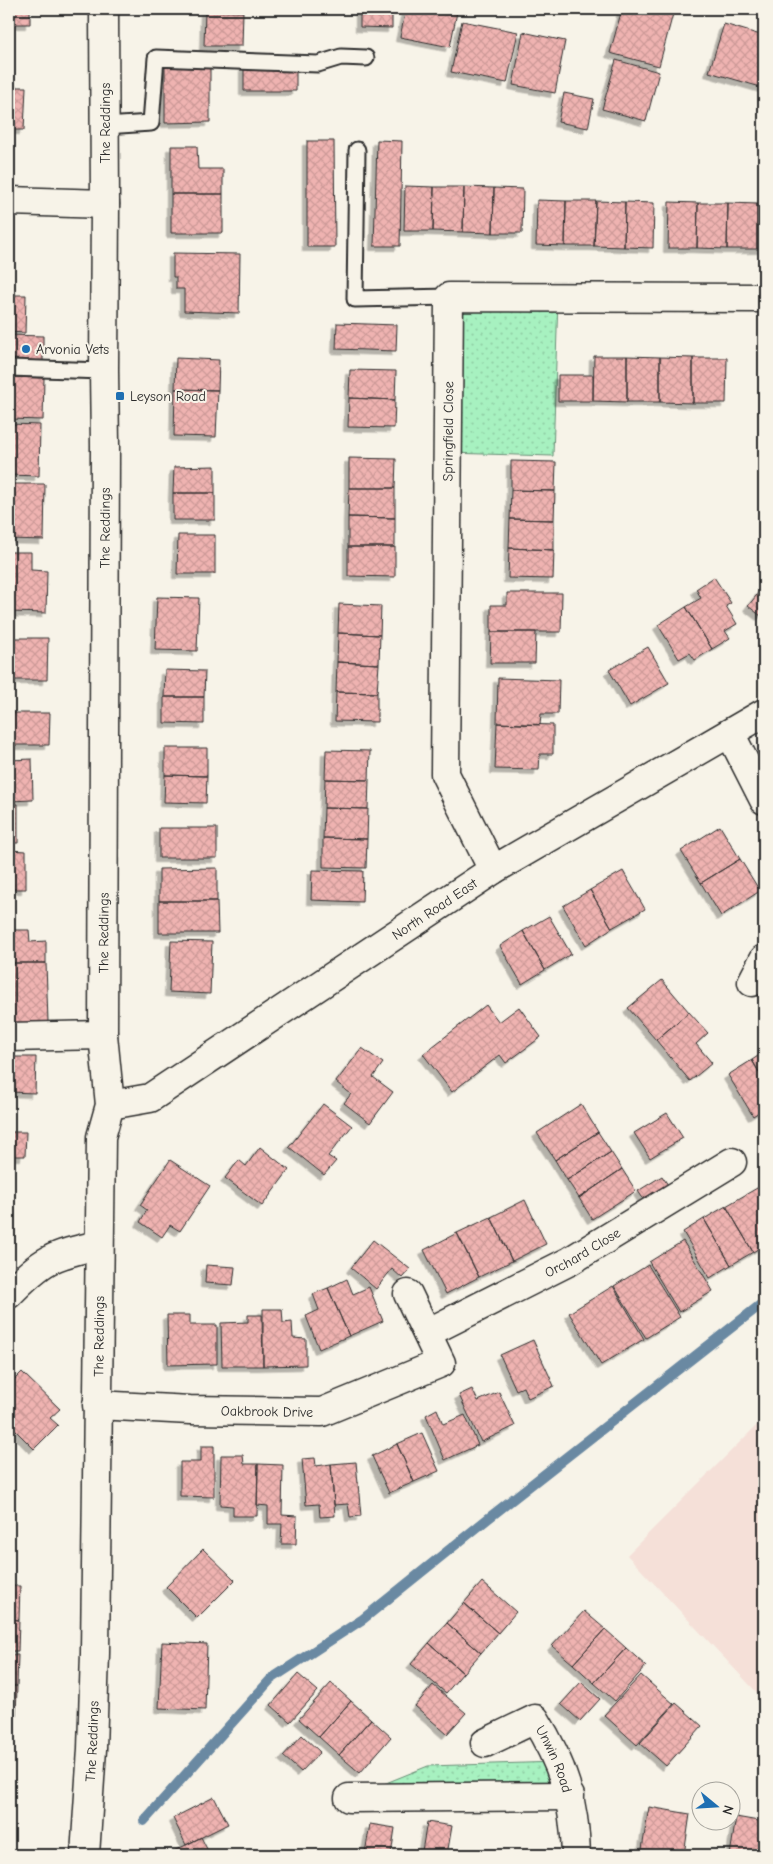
<svg xmlns="http://www.w3.org/2000/svg" width="773" height="1864" font-family="'Comic Neue',sans-serif">
	<style>
		.built { fill: #f5e0d8 }
		.grass { fill: url(#grass-dots); stroke: #698e76 }
		.lines { fill: none; stroke-linecap: round; stroke-linejoin: round }
		.stream { stroke: #6b89a2; stroke-width: 10 }
		.building { fill: url(#building-cross-hatch); stroke: #2b2b2b; filter: url(#shadow) }
		.lane-casing { stroke: #2b2b2b; stroke-width: 19 }
		.street-casing { stroke: #2b2b2b; stroke-width: 31 }
		.lane { stroke: #f7f3e8; stroke-width: 15 }
		.street { stroke: #f7f3e8; stroke-width: 28 }
		.poi-dot { fill: #1f6fb2; stroke: #f7f3e8; stroke-width: 2 }
		.labels { text-anchor: middle; dominant-baseline: central; stroke-width: 4; stroke-linejoin: round; paint-order: stroke }
		.street-label { font-size: 14px; fill: #2b2b2b; stroke: #f7f3e8 }
		.poi-label { font-size: 14px; fill: #2b2b2b; stroke: #f7f3e8; text-anchor: start }
	</style>
	<defs>
		<pattern id="grass-dots" width="8" height="8" patternUnits="userSpaceOnUse" patternTransform="scale(1.25)"><rect width="8" height="8" fill="#a7f1c0"/><path d="M2 2h.1M6 6h.1" fill="none" stroke="#90cfa5" stroke-width="1.8" stroke-linecap="round"/></pattern>
		<pattern id="building-cross-hatch" width="8" height="8" patternUnits="userSpaceOnUse" patternTransform="scale(1.25)"><rect width="8" height="8" fill="#efb3b1"/><path d="M0 0l8 8M0 8l8-8" fill="none" stroke="#cd9a98"/></pattern>
		<filter id="shadow"><feDropShadow dx="-4.5" dy="4.5" stdDeviation="0" flood-color="#0004"/></filter>
	</defs>
	<rect width="100%" height="100%" fill="#f7f3e8"/>
	<filter id="ink" filterUnits="userSpaceOnUse"><feTurbulence type="fractalNoise" baseFrequency=".02" numOctaves="2"/><feDisplacementMap in="SourceGraphic" scale="10" xChannelSelector="R" yChannelSelector="G"/><feConvolveMatrix kernelMatrix="1 2 1 2 8 2 1 2 1" color-interpolation-filters="sRGB"/></filter>
	<g filter="url(#ink)">
		<path class="built" d="M764,1418v282l-137,-145z"/>
		<path class="grass" d="M449,297l109,1 -5,158 -105,-3z
			M558,1762l12,34 -221,2 79,-32z"/>
		<g class="lines">
			<path class="stream" d="M144,1821l127,-142 92,-60 127,-102 274,-215"/>
		</g>
		<path class="building" d="M9,9h21v15h-21z
			M360,9h32v19l-32,-1z
			M406,9h35l16,3 -7,35 -50,-10z
			M622,9h46l6,1 -15,56 -49,-13z
			M205,11l38,1 -1,34h-38z
			M462,21l56,11 -11,51 -56,-11z
			M724,24l40,12v52l-55,-16z
			M523,32l42,9 -10,52 -42,-8z
			M616,60l43,12 -13,49 -44,-12z
			M210,65v57l-45,1v-57z
			M244,67h52v24h-52z
			M9,87h17l-2,43h-15z
			M564,93l30,6 -6,29 -30,-6z
			M377,140l25,1 -2,105h-26z
			M307,141h27l1,106h-28z
			M171,146h26l1,23h25v25h-52z
			M405,186l29,1 -1,44h-29z
			M434,187h30l-1,45 -30,-1z
			M464,187l30,1 -1,45 -30,-1z
			M494,188l29,1 -1,44h-29z
			M171,194h52v39h-52z
			M537,200l29,1 -1,45 -29,-1z
			M566,201h30l-2,45h-29z
			M596,201l29,1 -1,45 -30,-1z
			M625,202l29,1 -1,45 -29,-1z
			M669,202l29,1 -1,45h-29z
			M698,203h30l-1,46 -30,-1z
			M728,203l29,1v45h-30z
			M757,204h7v45h-7z
			M173,253l67,1 -1,59 -55,-2v-22h-8v-12h-3z
			M9,295h17l-1,38 -16,-1z
			M337,323l60,2 -1,26 -60,-2z
			M9,335l34,1v27h-34z
			M594,356h33v46l-34,-1z
			M627,356l33,1v45h-33z
			M660,357l33,1v45l-33,-1z
			M176,358l43,2 -1,30 -43,-1z
			M693,358h34l-1,45h-33z
			M350,370l46,1 -1,29 -46,-2z
			M558,375h35v26h-35z
			M10,377l34,1 -1,42 -34,-1z
			M175,389l43,1 -2,47 -42,-1z
			M349,398l46,2 -1,28 -46,-1z
			M9,424l31,1 -1,51 -30,-1z
			M349,458l47,1 -1,29h-46z
			M511,461l45,1 -1,29 -44,-1z
			M215,466v27h-42l1,-26z
			M9,484h36l-1,56 -35,-1z
			M349,488h46v30l-47,-1z
			M511,490l44,1 -1,29 -44,-1z
			M173,493h42v27h-42z
			M348,517l47,1v29h-47z
			M510,519l44,1v30l-45,-2z
			M178,535h37v39h-38z
			M348,547h47v30l-47,-1z
			M509,548l45,2 -1,29 -45,-1z
			M9,552h22v18l16,1 -1,42 -37,-1z
			M714,577l17,26 -5,3 11,18 -12,7 5,7 -18,11 -26,-42 15,-9 -5,-9z
			M764,586v27l-3,3 -13,-10z
			M507,593h55l-1,39h-70v-27h16z
			M157,597l42,1 -2,53 -42,-1z
			M339,604l42,2 -1,29 -42,-2z
			M686,607l26,42 -17,11 -5,-7 -11,6 -21,-34z
			M491,632h45l-1,31h-45z
			M338,633l42,2 -1,29 -42,-2z
			M9,638h39l-1,42h-38z
			M648,647l21,36 -39,23 -21,-36z
			M337,662l42,2 -2,29 -41,-1z
			M165,670l40,1 -1,26h-40z
			M498,678l61,2 -1,34h-17l-1,11 -43,-2z
			M336,692l41,1v29l-42,-1z
			M164,697h40v27l-40,-1z
			M9,713h41l-1,32h-40z
			M497,723l56,2v29h-13l-1,16 -44,-1z
			M165,748h42v28l-42,-1z
			M326,750l44,1 -1,29 -44,-1z
			M32,759l1,41 -24,1v-41z
			M165,775l42,1 -1,27 -42,-1z
			M325,779l44,1 -1,29 -44,-1z
			M9,804h9v39h-9z
			M324,808l44,1 -1,30 -44,-1z
			M720,826l20,33 -39,24 -20,-32z
			M159,828h58v30h-58z
			M323,838l44,1 -1,29 -43,-1z
			M9,850l17,1v38h-17z
			M740,859l20,32 -39,25 -20,-33z
			M217,868v33h-58v-32z
			M312,870l51,1 -1,31 -51,-2z
			M623,871l22,38 -33,19 -22,-38z
			M590,890l22,38 -26,17 -23,-39z
			M159,901h58l1,32h-59z
			M549,916l22,38 -26,16 -22,-39z
			M9,930h20l1,12 16,-1v22h-37z
			M523,931l22,39 -23,14 -22,-38z
			M171,941l41,1 -2,52 -41,-2z
			M12,963h34l2,59 -35,1z
			M662,980l27,32 -33,28 -28,-32z
			M486,1005l13,17 20,-15 22,30 -35,26 -6,-8 -48,37 -29,-38z
			M689,1012l19,21 -12,11 16,19 -22,18 -34,-41z
			M362,1048l21,15 -10,14 20,15 -23,31 -26,-20 7,-9 -15,-12z
			M764,1052v29l-12,-21z
			M9,1057h27l-1,36 -26,-1z
			M752,1060l12,21v28l-11,7 -25,-41z
			M323,1104l29,22 -24,30 8,5 -12,14 -35,-28z
			M581,1104l17,28 -43,28 -18,-27z
			M667,1113l16,25 -33,20 -16,-25z
			M9,1132h17l-1,24h-16z
			M598,1132l13,20 -44,28 -12,-20z
			M260,1147l29,23 -27,36 -37,-28 14,-18 7,6z
			M611,1152l11,17 -43,29 -12,-18z
			M170,1160l40,26 -30,45 -10,-6 -8,12 -22,-15 7,-12 -7,-5z
			M622,1169l14,22 -44,28 -13,-21z
			M662,1176l8,12 -24,15 -8,-12z
			M764,1184v61l-11,7 -27,-46z
			M525,1200l21,44 -34,17 -21,-44z
			M726,1206l27,46 -22,13 -27,-46z
			M491,1217l21,44 -33,16 -22,-44z
			M704,1219l27,46 -21,13 -27,-46z
			M457,1233l22,44 -33,17 -22,-44z
			M373,1240l37,29 -8,9 -10,-9 -16,20 -25,-21z
			M683,1241l30,50 -34,21 -30,-50z
			M206,1265l29,2 -2,18 -28,-2z
			M648,1265l32,52 -34,21 -32,-52z
			M347,1279l6,15 16,-7 14,34 -34,15 -21,-48z
			M613,1286l31,53 -43,26 -32,-52z
			M328,1288l21,48 -30,13 -13,-33 13,-6 -6,-16z
			M263,1309h19l1,14 9,-1 1,16 13,1v26l-43,1z
			M167,1315h23v10h27v39l-49,1z
			M248,1315h14l1,51h-41l-1,-43 27,-1z
			M533,1340l21,46 -26,12 -5,-11 -7,3 -16,-35z
			M22,1372l38,37 -10,9 8,7 -24,24 -25,-25v-49l5,5z
			M472,1389l6,12 21,-9 16,34 -34,16 -22,-47z
			M437,1409l6,15 22,-9 13,30 -33,15 -19,-45z
			M422,1433l17,38 -25,11 -17,-38z
			M397,1444l17,38 -25,11 -17,-37z
			M201,1446h13v51l-34,-1v-34h21z
			M221,1455h22l1,9h14l-1,52h-24v-10l-13,-1z
			M315,1458l1,8 15,-2 4,52 -15,1 -1,-13 -13,1 -4,-46z
			M356,1462l5,54 -11,1 -2,-13 -14,1 -3,-41z
			M258,1464l25,1 -1,50 15,1 -1,28h-15l1,-20h-14v-18l-11,-1z
			M203,1549l32,31 -38,38 -31,-31z
			M482,1582l34,30 -18,21 -34,-30z
			M9,1586h11l-1,34 -10,-1z
			M464,1603l34,30 -17,20 -34,-30z
			M584,1611l21,18 -32,35 -21,-18z
			M9,1619l10,1 -1,31h-9z
			M447,1623l34,30 -18,20 -34,-30z
			M605,1629l21,19 -32,35 -21,-19z
			M162,1642l45,2 -2,66 -46,-2z
			M429,1643l34,30 -17,20 -35,-29z
			M626,1648l20,18 -31,35 -21,-18z
			M9,1655h9l-1,31h-8z
			M298,1674l20,17 -28,31 -19,-17z
			M641,1675l33,29 -37,41 -33,-30z
			M581,1682l19,17 -20,22 -19,-17z
			M331,1683l20,18 -32,36 -20,-18z
			M433,1685l33,28 -19,21 -32,-28z
			M9,1686h8l-1,31h-7z
			M351,1701l20,18 -32,36 -20,-18z
			M676,1703l26,23 -36,40 -26,-23z
			M371,1719l20,18 -31,36 -21,-18z
			M302,1735l18,17 -19,20 -18,-16z
			M214,1797l14,27 -42,21 -13,-27z
			M649,1807l41,7 -6,41 -42,-6z
			M736,1817l28,5v33h-34z
			M427,1822l25,4 -5,29 -25,-4z
			M370,1824l25,4 -4,27 -26,-2z
			M201,1837l9,18h-45l21,-10z
			M648,1850l32,5h-33z"/>
		<g class="lines">
			<defs>
				<path id="lane" d="M105,126l46,-3 5,-65 162,6 23,-7 25,1
					M357,150l-2,149 94,-2
					M9,368l95,3"/>
				<g id="street">
					<path d="M9,201l96,3"/>
					<path d="M730,733l34,67"/>
					<path id="s1" d="M493,870l-48,-96 4,-477 315,1"/>
					<path d="M752,982l12,-23"/>
					<path d="M9,1037l94,-2"/>
					<path id="s2" d="M110,1105l40,-7 343,-228 271,-157"/>
					<path d="M9,1294c34,-35 43,-39 90,-49"/>
					<path id="s3" d="M427,1333l143,-72 162,-99"/>
					<path id="s4" d="M97,1405l93,5 132,2 119,-49 -33,-69"/>
					<path id="s5" d="M485,1743l50,-24c28,45 40,84 41,136"/>
					<path d="M349,1798l221,-2"/>
					<path id="s6" d="M85,1855l7,-106 3,-96 6,-516 9,-32 -7,-70 2,-589 -1,-75 1,-167 -1,-195"/>
				</g>
			</defs>
			<use href="#lane" class="lane-casing"/>
			<use href="#street" class="street-casing"/>
			<use href="#lane" class="lane"/>
			<use href="#street" class="street"/>
		</g>
	</g>
	<g class="poi-dot">
		<circle cx="26" cy="349" r="5"/>
		<rect x="115" y="391" width="10" height="10" rx="2.5"/>
	</g>
	<g class="labels">
		<g class="street-label">
			<text transform="translate(105 123) rotate(-90)">The Reddings</text>
			<text stroke="none"><textPath href="#s1" startOffset="450">Springfield Close</textPath></text>
			<text stroke="none"><textPath href="#s6" startOffset="1329">The Reddings</textPath></text>
			<text stroke="none"><textPath href="#s2" startOffset="382">North Road East</textPath></text>
			<text stroke="none"><textPath href="#s6" startOffset="924">The Reddings</textPath></text>
			<text stroke="none"><textPath href="#s3" startOffset="175">Orchard Close</textPath></text>
			<text stroke="none"><textPath href="#s6" startOffset="519">The Reddings</textPath></text>
			<text stroke="none"><textPath href="#s4" startOffset="170">Oakbrook Drive</textPath></text>
			<text stroke="none"><textPath href="#s6" startOffset="114">The Reddings</textPath></text>
			<text stroke="none"><textPath href="#s5" startOffset="100">Unwin Road</textPath></text>
		</g>
		<g class="poi-label">
			<text x="36" y="349">Arvonia Vets</text>
			<text x="130" y="396">Leyson Road</text>
		</g>
	</g>
	<rect width="773" height="1864" fill="none" stroke="#f7f3e8" stroke-width="30"/>
	<rect x="15" y="15" width="743" height="1834" fill="none" stroke="#2b2b2b" stroke-width="2" filter="url(#ink)"/>
	<g transform="translate(716 1806) rotate(108)"><circle r="24" fill="#f7f3e8" stroke="#a5a39c"/>
	<path d="M0-4L9 19L0 12L-9 19Z" fill="#1f6fb2"/>
	<text y="-8" font-size="14" font-weight="bold" text-anchor="middle" fill="#2b2b2b">N</text>
	</g>
</svg>
